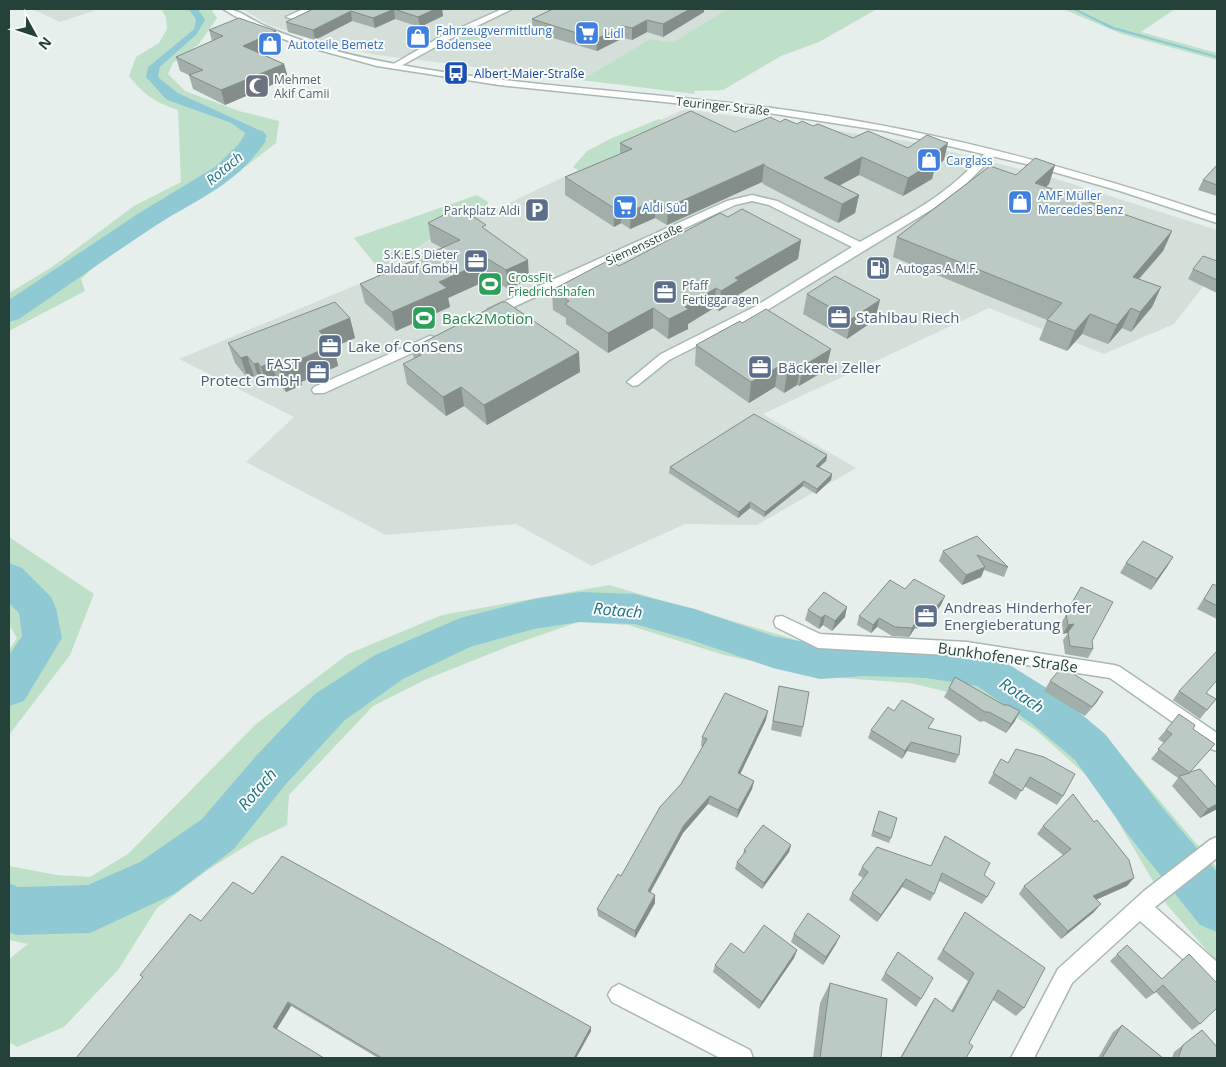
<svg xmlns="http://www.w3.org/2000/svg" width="1226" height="1067" font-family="'Open Sans',sans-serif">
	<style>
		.built { fill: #d4dfda }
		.green { fill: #bfe0c8 }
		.water { fill: #8ec9d4 }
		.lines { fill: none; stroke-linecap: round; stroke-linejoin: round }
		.stream { fill: #8ec9d4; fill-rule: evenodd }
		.river { fill: #8ec9d4; fill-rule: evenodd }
		.minor-casing { stroke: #a8b8b2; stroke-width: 3 }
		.tertiary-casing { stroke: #a8b8b2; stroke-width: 3 }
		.minor { fill: #fff; fill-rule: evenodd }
		.tertiary { fill: #fff; fill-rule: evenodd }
		.wall { fill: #a1aea9 }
		.shaded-wall { fill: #838d89 }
		.building { fill: #bbcac4; stroke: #838d89 }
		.labels { text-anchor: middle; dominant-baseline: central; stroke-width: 4; stroke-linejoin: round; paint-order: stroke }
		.far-shop-label { font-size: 12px; fill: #366cbe; stroke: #f7fbf9; text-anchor: start }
		.far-transit-label { font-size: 12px; fill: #164399; stroke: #f7fbf9; text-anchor: start }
		.far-worship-label { font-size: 12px; fill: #5b616d; stroke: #f7fbf9; text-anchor: start }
		.far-street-label { font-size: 12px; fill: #24423a; stroke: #f7fbf9 }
		.far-service-label { font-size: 12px; fill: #4e5e75; stroke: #f7fbf9; text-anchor: end }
		.far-leisure-label { font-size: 12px; fill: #27864d; stroke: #f7fbf9; text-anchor: start }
		.far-water-label { font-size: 14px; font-style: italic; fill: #1c6f80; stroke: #f7fbf9 }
		.service-label { font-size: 15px; fill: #4e5e75; stroke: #f7fbf9; text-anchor: start }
		.leisure-label { font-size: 15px; fill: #27864d; stroke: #f7fbf9; text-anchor: start }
		.street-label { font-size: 15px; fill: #24423a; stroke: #f7fbf9 }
		.water-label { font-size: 16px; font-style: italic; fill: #1c6f80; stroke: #f7fbf9 }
	</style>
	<rect width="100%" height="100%" fill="#e6efeb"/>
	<path class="built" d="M32,9h67l-39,13z
		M242,9h485l-54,33 -23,-3 -69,41 -204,-25 -31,-6 -77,-24z
		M685,109l223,32 136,34 173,55v39l-43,55 -70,30 -115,-46 -226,106 93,54 -99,57 -72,-1 -93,42 -76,-42 -130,11 -140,-73 48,-45 -115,-58 201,-84 49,-34 158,-75 -1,-13z"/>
	<path class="green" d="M161,9h27l8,10 -2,10 -46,38 19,33 64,23 14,10 -1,14 -23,24 37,-19 7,-11 -8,-12 -79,-36 -20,-16 2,-10 36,-32 2,-26h13l6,9 -18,26 -26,19 -5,11 17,17 54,20 40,10 -3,22 -58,45 -105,61 -32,30 4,12 -76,40v-38l43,-26 82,-61 47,-24 -3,-72c-23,-8 -34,-15 -49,-34l7,-19 23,-14 8,-14 -1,-12z
		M727,9h150l-58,33 -38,14 -58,34 -29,1 1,3 -114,-14 69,-41 23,3z
		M1063,9h112l-34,23 76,21v7l-95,-26z
		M482,24l16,5 -25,14 -16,-5z
		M659,119l14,6 -13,11 -14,-5 -14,5 7,8 -25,13v17l-18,-10 -16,7 -7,-4 14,-16 25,-13z
		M477,195l11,7v9l-15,17 -42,11 -50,33 -27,-34z
		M9,537l85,57 -24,61 -61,80v-85l8,-12 -8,-13z
		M609,585l205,60 147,12 60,18 101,81 95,112v94l-50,-57 -71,-121 -59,-53 -43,-28 -84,-20 -82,-6 -104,-22 -96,-30 -50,-3 -66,23 -85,34 -54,27 -84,89 -2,30 -33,16 -45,28 -52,39 -39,62 -54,57 -47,20 -8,-5v-83l19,-15 -19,-4v-74l48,9 33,2 38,-23 128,-130 92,-70 94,-39z"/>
	<path class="water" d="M188,9h10l7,11 -9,15 -36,32 -2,10 20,16 79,36 9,12 -8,11 -29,20 -9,-1 24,-24 1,-14 -14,-10 -64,-23 -21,-23 2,-10 46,-38 2,-10z"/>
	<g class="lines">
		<path class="stream" d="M1072,9h4l38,18 103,29v2l-105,-29z"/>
		<path class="river" d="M255,129l8,2 4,5c-22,45 -72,64 -112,90 -46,30 -90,62 -136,93l-10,3v-22l127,-85 79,-48 23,-22 9,-14z
			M9,563l13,5 29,29 5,11 6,30 -38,63 -15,5v-51l13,-19 -3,-23 -10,-10z
			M580,592l55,2 60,15 78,27 47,9 45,-3 61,2 60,10 14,5 61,38 44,37 56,72 56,66v60l-17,-7 -71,-89 -54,-76 -44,-37 -54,-37 -51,-8 -61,-2 -45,3 -47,-11 -82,-28 -56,-16 -55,-2 -46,7 -64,18 -67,32 -58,41 -59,64 -52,65 -60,45 -84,39 -74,2 -7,-3v-49l9,4 70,-2 52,-23 62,-43 54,-63 59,-62 60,-39 85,-37 74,-19z"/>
		<defs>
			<path id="minor" d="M303,9h10l-20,10 -7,-2z
				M502,9h10l-64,31 -51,28h-6l-1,-2 52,-30z
				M992,150l5,3 -30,30 -33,25 -170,104 -95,48 -31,25 -5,1 -6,-4 34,-28 95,-48 96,-59 -83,-42 -17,-4 -17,4 -239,110 -4,1 -6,-4 2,-3 239,-108 25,-6 25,6 83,41c35,-20 73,-39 103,-67 8,-7 19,-22 29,-25z
				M430,336l4,1 2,3 -2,3 -110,50h-10l-2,-3 2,-3z
				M782,616l38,18 147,8 147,23 6,2 97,66v18l-6,-2 -101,-71 -143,-22 -149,-8 -42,-21 -2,-5 2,-5z
				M1217,837v21l-62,49 62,55v24l-7,-3 -70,-62 -68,62 -38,75h-23l47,-89 86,-78 66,-51z
				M619,984l131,66 3,8h-33l-108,-56 -4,-7 4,-7z"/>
			<path id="tertiary" d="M223,9c15,-1 28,11 42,17 11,5 22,9 33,13 38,14 79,22 120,29 126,21 255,25 382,44 143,20 281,58 417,104v7l-97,-32 -94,-27 -141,-33 -123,-19 -263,-27 -122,-19 -83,-23 -37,-14z"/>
		</defs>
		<use href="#minor" class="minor-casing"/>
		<use href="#tertiary" class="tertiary-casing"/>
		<use href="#minor" class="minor"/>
		<use href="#tertiary" class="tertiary"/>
	</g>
	<path class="wall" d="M313,9h129l1,7 -23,11 -25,-8 -20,9 -23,-7 -37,19 -27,-8 -2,-10z
		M553,9h151v3l-41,25 -16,-5 -15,8 -9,-2 -26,13 -64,-19 -1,-13z
		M209,30l67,1 4,14 -19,8 23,11 4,14 -63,27 -32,-16 -4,-14 -9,-4 -4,-14 36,-16z
		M780,122l33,4 40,12 55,10 36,12 -9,7 -3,12 -29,17 -44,-21 -19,10 19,10 -4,18 -17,10 -75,-39 -1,-2 -95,43 -12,-7 -25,11 -9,-6 -7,4 -49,-32v-18l55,-23v-11l115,-11z
		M1055,165l-6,19 -3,3 126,44 -9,20 -24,28 22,8 -9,20 -21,25 -9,-4 -14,16 -26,-10 -15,17 -28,-11 8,-20 -154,-63 4,-20 119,-62z
		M1217,165v31l-19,-6 5,-10z
		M728,217l73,23 -3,19 -60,36 -1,5 -18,11 -5,-3 -26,16v5l-20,10 -15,-11 -45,25 -42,-29v-6l-13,-8 -1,-20 67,-24z
		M428,223l58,7 43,49 -21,10 -23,-14 -6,9 -31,14 2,9 -54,24 -31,-28 -5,-19 82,-36 -11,-6z
		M1217,261v32l-29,-14 5,-10z
		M807,294l68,26 -28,19 -44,-25z
		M350,318l5,20 -21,9 4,19 -37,16 1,3 -16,7 -8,-9 -10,4 -4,-4 -3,2 -7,-9 -6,3 -13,-16 -7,-20z
		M696,345l130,25 -27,16 -2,-1 -13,8 -9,-6 -26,16 -54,-38z
		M412,348l168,24 -93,53 -23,-19 -18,10 -39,-32 -4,-20 11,-5z
		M827,455l-1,6 -7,6 13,7 -1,6 -15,14 -13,-8 -39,31 -14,-9 -12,10 -69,-45 1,-6z
		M977,536l31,31 -4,10 -20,-7 -3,7 -19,8 -23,-24 4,-10z
		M1173,557l-22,33 -31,-17 6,-10z
		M1213,584l4,2v33l-20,-10z
		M1081,587l12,62 -5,9 -23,-4 -2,-14 5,-7 -5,1 -1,-12z
		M905,589l36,16 -15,20 -4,-3 -5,7 -2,-1 -6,9 -17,-1 -15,-9 -6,6 -14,-8 2,-9z
		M808,610l37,7 -13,14 -9,-6 -4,4 -14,-9z
		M1050,681l53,11 -18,24 -41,-25z
		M779,686l24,41 -2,10 -30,-7z
		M949,688l66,33 -9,12 -22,-12 -4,1 -36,-25z
		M1179,691l27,2 10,6 -16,20 -27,-19z
		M894,711l36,17 29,27 -4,8 -48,-12 -5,8 -34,-21 3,-8z
		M766,720l-26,54 14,7 -2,8 -15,29 -29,-14 -25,29 -33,60 5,2v8l-20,35 -37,-22 -1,-7 24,-33 60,-92 22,-37 -2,-1 1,-9z
		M1193,729l-2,43 26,16v21l-17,9 -28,-32 6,-8 -27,-19 13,-16 -6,-4 8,-9z
		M1001,759l62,37 -6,9 -33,-19 -8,14 -28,-17z
		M879,811l12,27 -2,5 -18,-7z
		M1043,826l84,60 -31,14 -2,12 -33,27 -42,-45 5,-8 39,-31 -26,-21z
		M945,836l39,39 3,22 -5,7 -43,-23 -5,13 -4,7 -28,-14 -25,35 -28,-22 3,-7 11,-15 -5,-3 4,-8 69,-1z
		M791,845l-2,7 -27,37 -27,-20 2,-7 6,-7 1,-5z
		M253,894l338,137 -15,27h-198l-87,-52 -14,23 -134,-51 -3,-3 61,-54z
		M965,912l59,96 -8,8 -23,-16 -24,43 -3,15h-66l29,-51 6,-9 16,13 17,-30 -31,-22z
		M794,934l42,10 -13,21 -32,-23z
		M1127,945l35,34 27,-25 11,70 -8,6 -36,-38 -10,7 -36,-38z
		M797,950l-3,8 -35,51 -46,-37 2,-7z
		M885,973l36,26 -5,8 -35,-27z
		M830,983l51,75h-68l7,-55z
		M1122,1025l41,33h-65l15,-26z
		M1202,1030l15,28h-45l2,-6z"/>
	<path class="shaded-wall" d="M394,9l1,10 -20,9 -2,-10z
		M435,9h7l1,7 -23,11 -2,-10z
		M690,9h14v3l-41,25v-13z
		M351,11l1,10 -37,19 -2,-10z
		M647,20v12l-15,8v-12z
		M623,26v12l-26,13 -1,-12z
		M276,31l4,14 -33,15 -4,-14z
		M284,64l4,14 -63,27 -4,-15z
		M948,143l-4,17 -9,7 -3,12 -29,17 5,-18 20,-20z
		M862,157l-3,18 -37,20 2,-17z
		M764,164l-2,18 -95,43 1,-18z
		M1055,165l-6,19 -21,18 7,-19z
		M859,195l-4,18 -17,10 4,-19z
		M656,200l-1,18 -25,11 1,-18z
		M621,205v18l-7,4v-19z
		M1172,231l-9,20 -39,45 9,-19z
		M801,240l-3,19 -60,36 -1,5 -18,11 2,-20 14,-13z
		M483,256l2,19 -6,9 -31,14 2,9 -54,24 -4,-19 47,-30z
		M528,260l1,19 -21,10 -2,-19z
		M1161,287l-9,20 -21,25 9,-20z
		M716,288l-2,20 -26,16v5l-20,10 1,-20 16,-12z
		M880,300l-5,20 -28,19 4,-20z
		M653,308v20l-45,25v-20z
		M1131,308l-9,20 -14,16 9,-19z
		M1090,314l-8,20 -15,17 8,-20z
		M350,318l5,20 -21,9 4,19 -37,16 1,3 -16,7 -6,-21 39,-40z
		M831,349l-5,21 -27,16 4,-20z
		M579,352l1,20 -93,53 -3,-20z
		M247,356l7,20 -6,3 -7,-21z
		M271,362l7,21 -10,4 -7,-20z
		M258,363l6,20 -3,2 -7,-21z
		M801,365l-4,20 -13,8 3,-20z
		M778,367l-3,20 -26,16 2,-21z
		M461,387l3,19 -18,10 -3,-19z
		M827,455l-1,6 -11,10 1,-5z
		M832,474l-1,6 -15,14 1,-5z
		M804,481l-1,5 -39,31 1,-5z
		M750,502v6l-12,10 1,-6z
		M1173,557l-6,10 -16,23 6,-11z
		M985,567l-4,10 -19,8 4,-10z
		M945,596l-4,9 -15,20 3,-9z
		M847,607l-2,10 -13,14 3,-10z
		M925,613l-3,9 -5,7 3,-9z
		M825,615l-2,10 -4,4 2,-11z
		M879,618l-2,9 -6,6 2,-8z
		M918,619l-3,9 -6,9 3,-9z
		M1074,624l-4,8 -7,2 5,-9z
		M1103,692l-6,10 -12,14 7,-9z
		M768,711l-2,9 -29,61 1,-8z
		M1020,711l-5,10 -9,12 5,-9z
		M911,742l-4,9 -5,8 3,-8z
		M754,781l-2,8 -15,29 1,-8z
		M710,796l-2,8 -25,29 -36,65 1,-7 36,-66z
		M1217,804v5l-17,9 8,-9z
		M791,845l-2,7 -27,37 2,-6z
		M1134,878l-7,8 -41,18 7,-8z
		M906,879l-4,8 -25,35 4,-7z
		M655,895v8l-20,35v-7z
		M1101,904l-7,8 -33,27 7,-8z
		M840,936l-4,8 -13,21 3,-8z
		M797,950l-3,8 -35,51 3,-7z
		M288,1002l3,4 -15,24 -3,-3z
		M591,1027v4l-15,27h-2z"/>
	<path class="building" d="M313,9h122l-17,8 -24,-8 -21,9 -22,-7 -38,19 -27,-8z
		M553,9h137l-27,15 -16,-4 -15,8 -9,-2 -27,13 -64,-20z
		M239,18l37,13 -33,15 41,18 -63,26 -32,-15 14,-5 -27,-13 47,-21 -14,-6z
		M691,111l44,21 35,-15 10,5 5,-3 12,5 5,-3 11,5 5,-2 35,14 15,-7 40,17 19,-13 21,8 -20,15 8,3 -28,17 -46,-21 -38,21 35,17 -17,9 -77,-38 -1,-2 -96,43 -12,-7 -25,11 -10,-6 -7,3 -49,-31 67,-28 -12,-6z
		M1035,158l20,7 -20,18 137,48 -39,46 28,10 -21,25 -9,-4 -14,17 -27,-11 -15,17 -28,-11 15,-17 -165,-66 93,-71 26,9z
		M1217,165v20l-14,-5z
		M459,207l27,18 -4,2 46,33 -22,10 -23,-14 -6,9 -38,17 8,6 -55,24 -32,-28 100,-44 -32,-17z
		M742,209l59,31 -66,38 4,2 -18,11 -5,-3 -31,19 4,2 -20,10 -16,-11 -45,25 -43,-29 4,-3 -17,-11 57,-30 10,6 101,-53 8,4z
		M1203,256l14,5v19l-24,-11z
		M835,276l45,24 -29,19 -44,-25z
		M335,302l15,16 -31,13 14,14 -39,17 2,2 -16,7 -9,-9 -10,5 -3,-4 -4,1 -7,-8 -6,2 -13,-15z
		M502,302h4l73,50 -95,53 -23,-18 -18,10 -40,-33 18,-9 -9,-7z
		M766,309l65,40 -28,17 -2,-1 -14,8 -9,-6 -27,15 -55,-37 44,-24 2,2z
		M754,414l73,41 -11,11 16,8 -15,15 -13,-8 -39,31 -15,-10 -11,10 -69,-45z
		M977,536l31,31 -31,-12 8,12 -19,8 -23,-24z
		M1143,541l30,16 -16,22 -31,-16z
		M914,579l31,17 -16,20 -4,-3 -5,7 -2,-1 -6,9 -17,-1 -16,-9 -6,7 -14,-9 31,-36 15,9z
		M1213,584l4,2v20l-13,-7z
		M1081,587l32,15 -21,39 1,8 -23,-3 -2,-14 6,-8 -6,1 -2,-12z
		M824,592l23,15 -12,14 -10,-6 -4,3 -13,-8z
		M1217,651v29l-11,13 10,6 -9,11 -28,-19z
		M1062,667l41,25 -11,15 -42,-26z
		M955,677l49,28h4l12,6 -9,13 -22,-12h-4l-36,-24z
		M779,686l30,6 -6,35 -30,-6z
		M725,693l43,18 -30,62 16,8 -16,29 -28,-14 -26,29 -36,66 7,4 -20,36 -38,-22 21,-35 3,2 39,-69 21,-23 26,-45 -5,-2z
		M902,700l32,19 -6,9 33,8 -2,19 -48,-13 -6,9 -34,-21 17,-23 6,4z
		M1179,714l16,11 -2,4 22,15 -25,28 10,-3 17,19v16l-9,5 -29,-33 11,-3 -32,-24 14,-15 -6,-4z
		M1016,749l28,8 31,17 -12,22 -33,-19 -8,14 -29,-18 8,-14 7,4z
		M1073,794l21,28 3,-2 32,40 5,18 -41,18 8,8 -33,27 -44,-45 47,-37 -28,-23z
		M879,811l18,7 -6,20 -18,-7z
		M763,825l28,20 -27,38 -27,-21 9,-11 -2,-1z
		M945,836l45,27 -6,12 11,8 -8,14 -45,-24 -8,21 -28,-15 -25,36 -29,-22 16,-21 -6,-5 15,-20 54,19z
		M282,856l309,171 -17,31h-192l-94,-56 -15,25 51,31h-248l67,-81 -3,-2 50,-61 11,7 32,-39 20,12z
		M965,912l80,56 -21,40 -26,-18 -29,53 4,3 -7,12h-65l34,-60 18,14 21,-39 -31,-23z
		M808,913l32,23 -14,21 -32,-23z
		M764,925l33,25 -35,52 -47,-37 16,-22 13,10z
		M1127,945l35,34 27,-25 28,29v25l-17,16 -37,-39 -9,8 -37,-39z
		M898,952l35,26 -12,21 -36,-26z
		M830,983l57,16 -6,59h-61z
		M1122,1025l41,33h-61z
		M1202,1030l15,17v11h-39l5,-13z"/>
	<defs>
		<symbol id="supermarket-square" viewBox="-11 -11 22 22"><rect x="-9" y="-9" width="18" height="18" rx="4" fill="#3f7fe0" stroke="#f7fbf9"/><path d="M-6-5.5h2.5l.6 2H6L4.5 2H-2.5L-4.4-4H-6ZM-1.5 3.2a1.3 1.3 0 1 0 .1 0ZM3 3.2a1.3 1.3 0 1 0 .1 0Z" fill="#fff"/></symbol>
		<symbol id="shop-square" viewBox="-11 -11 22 22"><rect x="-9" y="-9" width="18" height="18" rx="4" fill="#3f7fe0" stroke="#f7fbf9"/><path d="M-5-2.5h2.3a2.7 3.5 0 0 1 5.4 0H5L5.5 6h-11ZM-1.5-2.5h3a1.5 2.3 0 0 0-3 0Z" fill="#fff"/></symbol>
		<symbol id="bus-square" viewBox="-11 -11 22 22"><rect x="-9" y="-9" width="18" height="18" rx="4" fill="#1a4fb4" stroke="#f7fbf9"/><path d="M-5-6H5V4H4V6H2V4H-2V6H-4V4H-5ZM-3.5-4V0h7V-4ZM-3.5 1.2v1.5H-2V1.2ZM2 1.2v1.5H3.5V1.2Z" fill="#fff"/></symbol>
		<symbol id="mosque-square" viewBox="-11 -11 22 22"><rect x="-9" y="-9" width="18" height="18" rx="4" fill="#6b7280" stroke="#f7fbf9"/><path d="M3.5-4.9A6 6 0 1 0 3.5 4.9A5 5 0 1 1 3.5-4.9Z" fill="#fff"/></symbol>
		<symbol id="parking-square" viewBox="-11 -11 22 22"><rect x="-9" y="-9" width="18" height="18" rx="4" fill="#5c6f8a" stroke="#f7fbf9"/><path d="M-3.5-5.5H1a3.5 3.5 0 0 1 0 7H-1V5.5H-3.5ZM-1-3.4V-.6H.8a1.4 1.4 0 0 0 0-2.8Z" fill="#fff"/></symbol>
		<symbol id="office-square" viewBox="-11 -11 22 22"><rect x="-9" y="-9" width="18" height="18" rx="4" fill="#5c6f8a" stroke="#f7fbf9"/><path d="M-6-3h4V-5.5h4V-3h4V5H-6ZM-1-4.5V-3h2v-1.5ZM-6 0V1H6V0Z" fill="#fff"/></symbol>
		<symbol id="fuel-square" viewBox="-11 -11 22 22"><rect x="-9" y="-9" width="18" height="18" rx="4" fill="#5c6f8a" stroke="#f7fbf9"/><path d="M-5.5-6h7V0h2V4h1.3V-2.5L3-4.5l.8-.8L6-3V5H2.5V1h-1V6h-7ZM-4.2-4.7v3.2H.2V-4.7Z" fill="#fff"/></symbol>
		<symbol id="stadium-square" viewBox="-11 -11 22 22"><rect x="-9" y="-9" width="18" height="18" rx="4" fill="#2e9e5b" stroke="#f7fbf9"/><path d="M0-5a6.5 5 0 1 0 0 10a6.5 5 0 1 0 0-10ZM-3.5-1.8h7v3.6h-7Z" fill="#fff"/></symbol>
	</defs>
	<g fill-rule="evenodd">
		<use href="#supermarket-square" x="573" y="19" width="28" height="28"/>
		<use href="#shop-square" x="404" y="23" width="28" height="28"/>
		<use href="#shop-square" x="256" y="30" width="28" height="28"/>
		<use href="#bus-square" x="442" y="59" width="28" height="28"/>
		<use href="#mosque-square" x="243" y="72" width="28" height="28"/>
		<use href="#shop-square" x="915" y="146" width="28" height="28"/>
		<use href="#shop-square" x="1006" y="188" width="28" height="28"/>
		<use href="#supermarket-square" x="611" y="193" width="28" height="28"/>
		<use href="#parking-square" x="523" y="196" width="28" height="28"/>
		<use href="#office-square" x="462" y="247" width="28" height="28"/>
		<use href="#fuel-square" x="864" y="254" width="28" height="28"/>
		<use href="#stadium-square" x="476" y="270" width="28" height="28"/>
		<use href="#office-square" x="651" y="278" width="28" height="28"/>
		<use href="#office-square" x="825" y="303" width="28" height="28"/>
		<use href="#stadium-square" x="410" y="304" width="28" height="28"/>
		<use href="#office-square" x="316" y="332" width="28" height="28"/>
		<use href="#office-square" x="746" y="353" width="28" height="28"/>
		<use href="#office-square" x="304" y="358" width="28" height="28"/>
		<use href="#office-square" x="912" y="602" width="28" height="28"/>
	</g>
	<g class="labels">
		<g class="far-shop-label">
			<text x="436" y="30">Fahrzeugvermittlung<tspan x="436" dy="14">Bodensee</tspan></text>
			<text x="604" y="33">Lidl</text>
			<text x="288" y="44">Autoteile Bemetz</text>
			<text x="946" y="160">Carglass</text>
			<text x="1038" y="195">AMF Müller<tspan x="1038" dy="14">Mercedes Benz</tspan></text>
			<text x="642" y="207">Aldi Süd</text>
		</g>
		<g class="far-transit-label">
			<text x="474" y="73">Albert-Maier-Straße</text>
		</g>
		<g class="far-worship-label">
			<text x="274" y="79">Mehmet<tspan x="274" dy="14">Akif Camii</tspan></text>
		</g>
		<g class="far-street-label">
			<text transform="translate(723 106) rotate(6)">Teuringer Straße</text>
			<text transform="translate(644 244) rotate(-25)">Siemensstraße</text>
		</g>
		<g class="far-service-label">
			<text x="520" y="210">Parkplatz Aldi</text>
			<text x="458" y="254">S.K.E.S Dieter<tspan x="458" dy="14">Baldauf GmbH</tspan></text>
			<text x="896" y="268" text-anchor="start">Autogas A.M.F.</text>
			<text x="682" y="285" text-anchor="start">Pfaff<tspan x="682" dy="14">Fertiggaragen</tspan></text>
		</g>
		<g class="far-leisure-label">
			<text x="508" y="277">CrossFit<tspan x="508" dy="14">Friedrichshafen</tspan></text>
		</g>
		<g class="far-water-label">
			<text transform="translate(224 168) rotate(-40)">Rotach</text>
		</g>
		<g class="service-label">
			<text x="856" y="317">Stahlbau Riech</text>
			<text x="348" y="346">Lake of ConSens</text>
			<text x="300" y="363" text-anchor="end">FAST<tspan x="300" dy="17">Protect GmbH</tspan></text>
			<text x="778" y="367">Bäckerei Zeller</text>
			<text x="944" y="607">Andreas Hinderhofer<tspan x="944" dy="17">Energieberatung</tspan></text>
		</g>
		<g class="leisure-label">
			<text x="442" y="318">Back2Motion</text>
		</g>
		<g class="street-label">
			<text transform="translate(1008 657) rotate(8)">Bunkhofener Straße</text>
		</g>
		<g class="water-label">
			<text transform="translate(618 610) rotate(5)">Rotach</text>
			<text transform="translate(1022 695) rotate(34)">Rotach</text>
			<text transform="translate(257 789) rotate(-49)">Rotach</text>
		</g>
	</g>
	<rect width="1226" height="1067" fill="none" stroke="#24423a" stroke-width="20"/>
	<g transform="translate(35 35) rotate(130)" stroke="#f7fbf9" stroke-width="4" paint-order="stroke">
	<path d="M0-4L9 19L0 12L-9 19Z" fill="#24423a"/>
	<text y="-8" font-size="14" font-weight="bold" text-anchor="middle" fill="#24423a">N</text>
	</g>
</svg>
